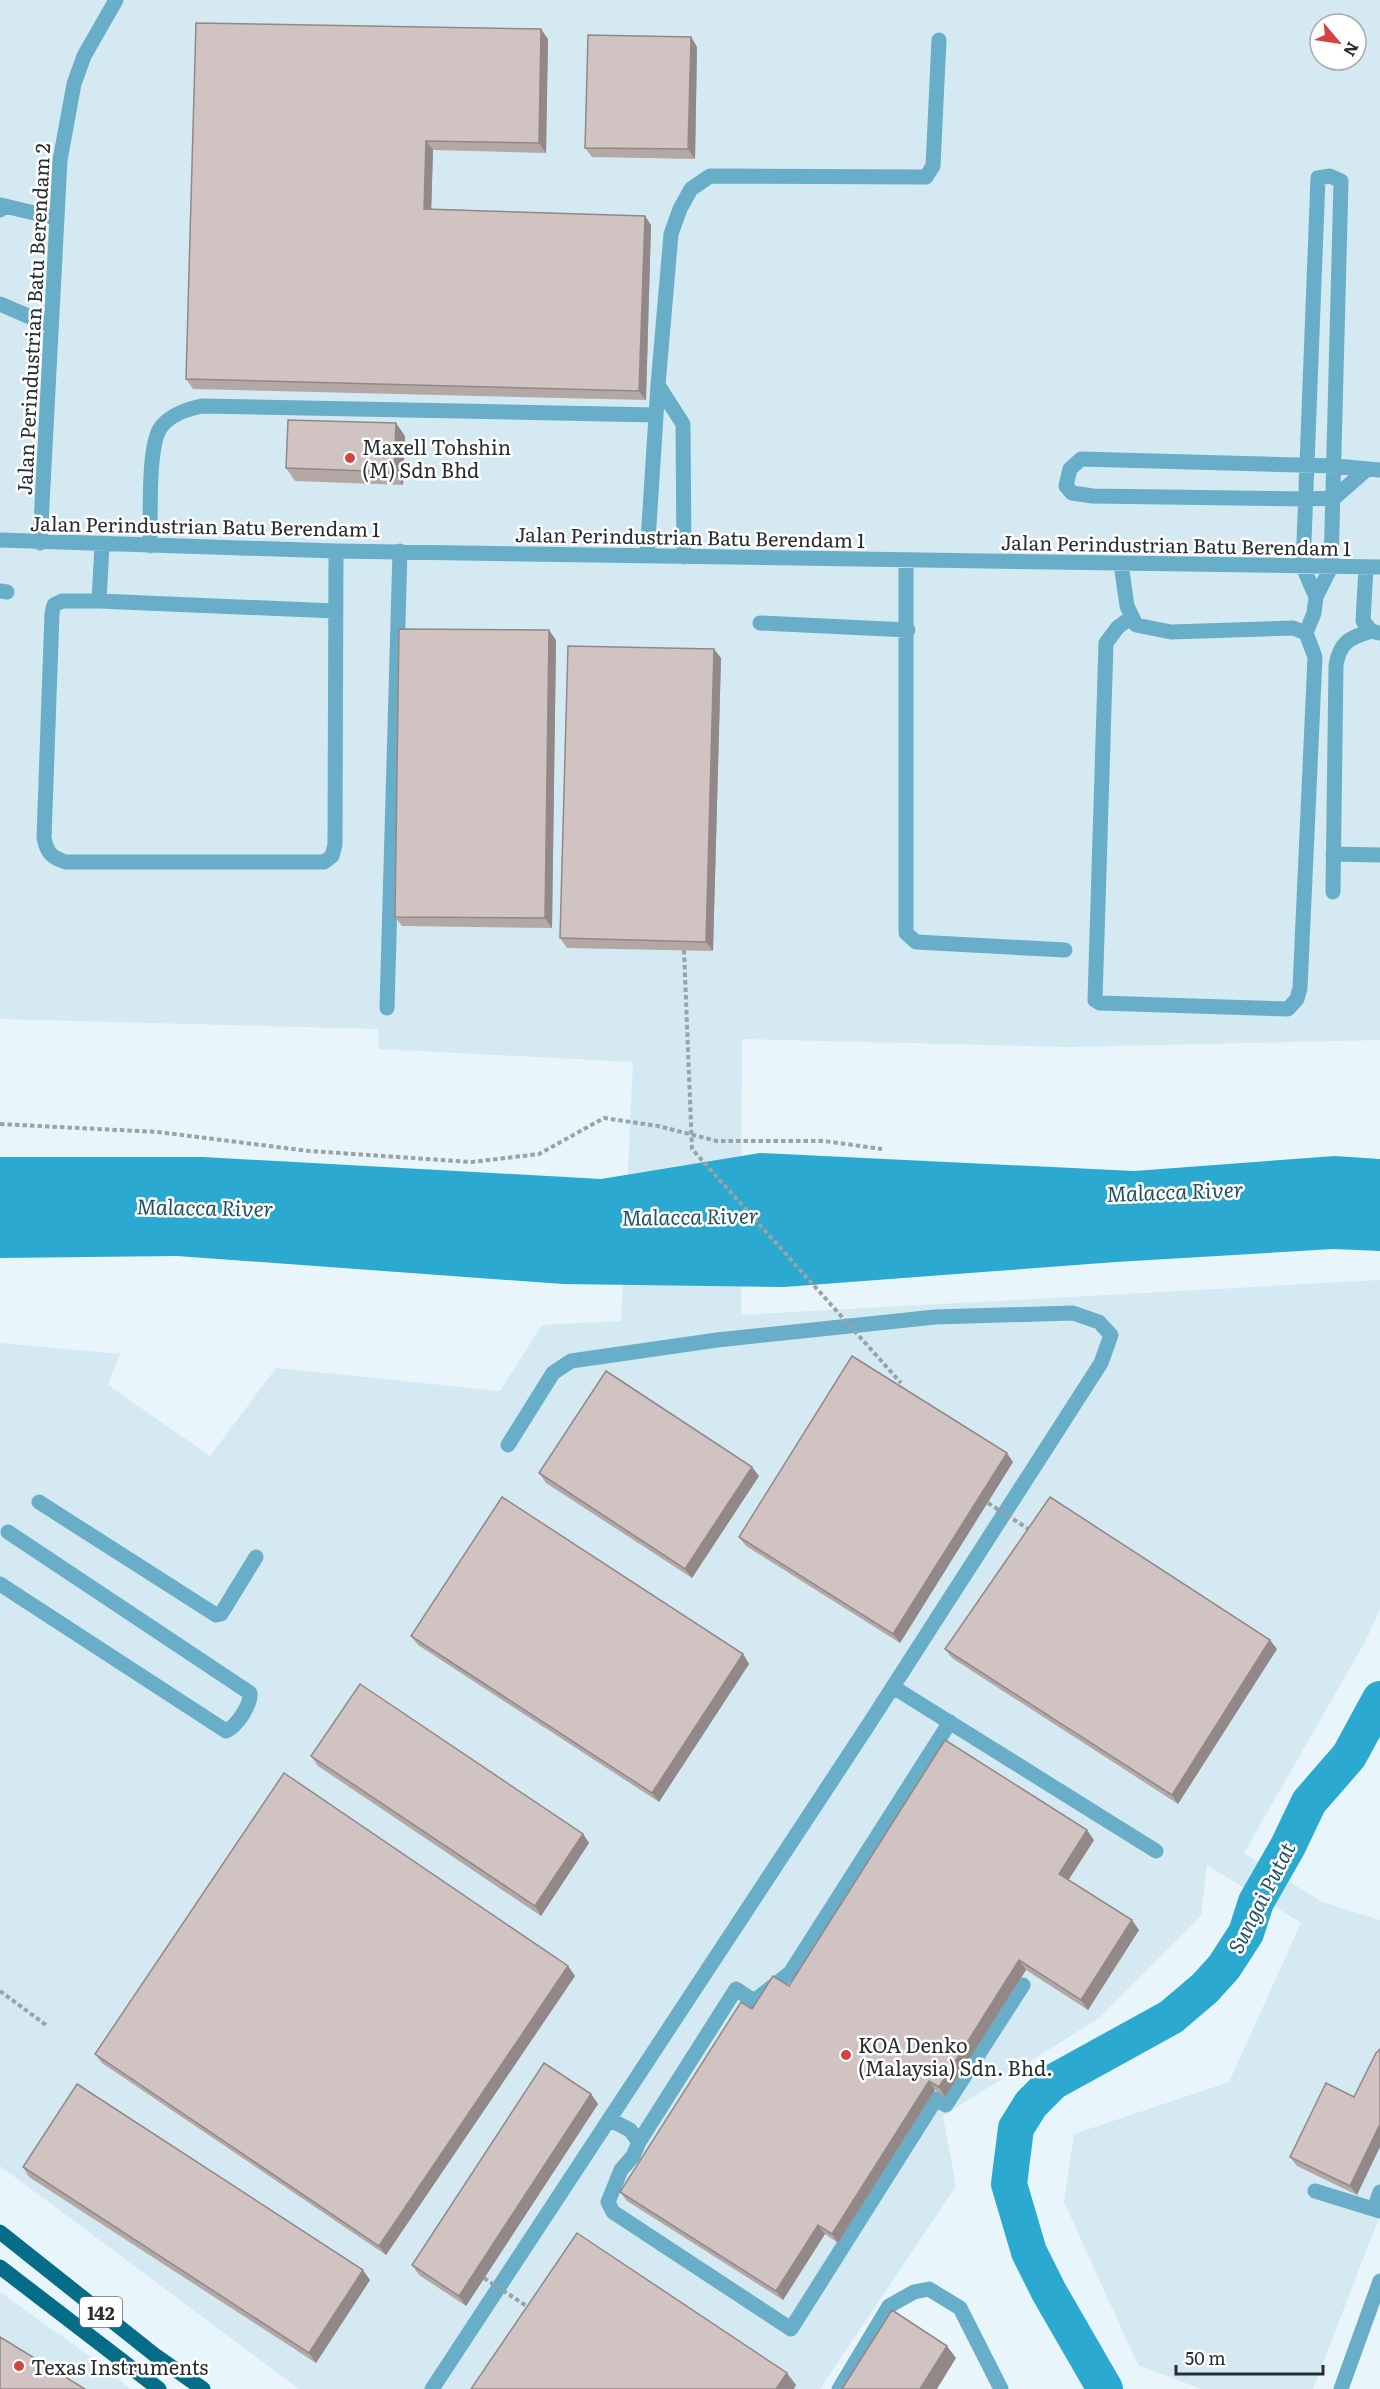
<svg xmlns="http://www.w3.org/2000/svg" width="1380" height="2389" font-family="Literata,serif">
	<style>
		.built { fill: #d4e9f2; fill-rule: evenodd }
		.water { fill: #2ba9d0 }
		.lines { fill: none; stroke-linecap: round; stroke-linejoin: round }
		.river { stroke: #2ba9d0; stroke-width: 36 }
		.path { stroke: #99a3a8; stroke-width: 4; stroke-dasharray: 4.5 3; stroke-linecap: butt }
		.minor { stroke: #68aec8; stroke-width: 15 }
		.major { stroke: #076c88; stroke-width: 15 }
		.path-bridge { stroke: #99a3a8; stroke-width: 4; stroke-dasharray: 4.5 3; stroke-linecap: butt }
		.wall { fill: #b4a8a6 }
		.shaded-wall { fill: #928887 }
		.building { fill: #d1c3c1; stroke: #928887; stroke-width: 1.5 }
		.poi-dot { fill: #d34441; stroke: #fff; stroke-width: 2 }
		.labels { text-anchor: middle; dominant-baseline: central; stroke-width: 5; stroke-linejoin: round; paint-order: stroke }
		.shield { fill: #fff; stroke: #686c6e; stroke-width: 1.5 }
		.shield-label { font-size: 18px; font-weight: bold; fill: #282d30 }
		.street-label { font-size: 20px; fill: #282d30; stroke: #fff }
		.poi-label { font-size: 20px; fill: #282d30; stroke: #fff; text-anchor: start }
		.water-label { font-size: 21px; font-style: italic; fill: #215263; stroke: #fff }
	</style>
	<rect width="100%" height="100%" fill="#e8f6fb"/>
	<path class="built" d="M0,0h1380v1040l-314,7 -324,-8 -1,276 639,-35v329l-14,31 -122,213 78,49 58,18v295l-67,174h-112l-63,-24 -74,-163 10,-68 155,-52 72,-159 -94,-58 -6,51 -102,102 -156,98 13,70 -136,203h-521l-299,-223v-823l120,11 -12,31 102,71 66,-88 224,23 42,-66 79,-4 12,-259 -254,-13 -1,-20 -378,-10zM1320,24h36v36h-36z
		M0,2292l102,73 28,24h-130z"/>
	<path class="water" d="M760,1153l374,18 201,-15 45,3v92l-47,-2 -217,13 -332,25 -221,-3 -386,-28 -177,2v-101h203l398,22z"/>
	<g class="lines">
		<path class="river" d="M1105,2389l-56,-97 -20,-40 -20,-68 7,-56 15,-24 22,-22 118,-65 34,-29 19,-21 22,-34 10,-31 32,-56 21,-44 40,-46 31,-57"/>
		<path class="path" d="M0,1124l158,8 151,19 163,11 67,-8 65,-36 54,8 59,15h107l58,8
			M0,1991l46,34"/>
		<path class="minor" d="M1330,176l11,5 -10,386 -15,30 -13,-30 15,-389z
			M0,210l1,-5 54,13
			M0,304l51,22
			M658,385l25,39 1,133
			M1366,470l-32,28 -28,1 -213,-3 -21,-3 -6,-7 4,-17 11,-10 255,7 44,4
			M0,540l336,11 1044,16
			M40,543l20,-383 14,-76 10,-28 32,-56
			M102,545l-3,56h-37l-8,4 -2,8 -8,225c3,15 8,20 22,24h258l8,-6 3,-11 1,-294
			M150,546c1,-27 -3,-100 11,-119 10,-13 26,-18 41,-21l454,9
			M647,556l11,-171 13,-151 9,-25 11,-20 19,-13 216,1 7,-11 6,-126
			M906,560v373l10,9 149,8
			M1121,564l6,42 9,19 35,7 122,-4 13,5 9,24 -15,331 -3,11 -9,10 -188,-6 -5,-3 11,-357 12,-16 14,-10
			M1366,568l-3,53 8,10 8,2
			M0,591l7,1
			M99,601l236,10
			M760,623l148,7
			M1306,633l8,-20 2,-16
			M1333,854l47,1
			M1333,892l3,-227c4,-23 13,-27 35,-34
			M387,1008l13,-457
			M39,1502l177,113 5,-1 35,-57
			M0,1584l226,147c11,-5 25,-26 24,-38l-242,-161
			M893,1687l263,164
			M609,2119l21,11 9,12 -6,14 -12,14 -13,32 5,10 178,117 145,-230 10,6 77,-120
			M639,2142l97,-153 18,12 36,-28 160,-251
			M1315,2191l65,20
			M1374,2209l6,-17
			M432,2389l437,-665 232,-361 10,-28 -12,-13 -26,-9 -138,4 -218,23 -146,21 -18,12 -45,72
			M839,2389l50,-83 25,-14 15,-3 31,19 41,81
			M1341,2389l39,-108"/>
		<path class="major" d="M0,2232l156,124 47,33
			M0,2267l159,122"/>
		<path class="path-bridge" d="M684,950l8,199 209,234
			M988,1503l42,27
			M484,2278l47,31"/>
	</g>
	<path class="wall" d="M196,23l352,16 -2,114 -113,-3 -2,59 214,7 6,9 -5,175 -453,-11 -7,-10z
		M691,37l6,10 -2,112 -103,-2 -7,-9z
		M405,436l-2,49 -108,-4 -9,-13z
		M556,640l-4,288 -150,-2 -7,-9z
		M721,658l-8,293 -146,-3 -7,-10z
		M1013,1462l-113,181 -154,-97 -7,-9z
		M539,1473l220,3 -67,102 -146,-95z
		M411,1636l332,18 6,10 -90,138 -241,-157z
		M945,1649h332l-99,155 -226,-146z
		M311,1756l272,78 6,9 -48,73 -223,-150z
		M1094,1840l-26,40 71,50 -51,80 -62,-40 -81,127 -10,-7 -97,153 -13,-9 -42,66 -156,-99 -7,-9 132,-183 37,-23z
		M568,1966l7,10 -189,279 -284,-192 -7,-9z
		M591,2094l7,10 -132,202 -47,-31 -7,-10z
		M1354,2097l3,98 -60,-29 -7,-9z
		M23,2167l347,113 -54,83 -287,-186z"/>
	<path class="shaded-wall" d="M541,29l7,10 -2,114 -7,-10z
		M691,37l6,10 -2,112 -7,-10z
		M426,141l7,9 -2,69 -7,-10z
		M645,216l6,9 -5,175 -7,-9z
		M396,423l9,13 -2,49 -9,-13z
		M549,630l7,10 -4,288 -7,-10z
		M714,649l7,9 -8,293 -7,-9z
		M1007,1453l6,9 -113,181 -7,-9z
		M752,1467l7,9 -67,102 -7,-9z
		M1270,1640l7,9 -99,155 -6,-9z
		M743,1654l6,10 -90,138 -7,-9z
		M1087,1830l7,10 -28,44 -7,-10z
		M583,1834l6,9 -48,73 -6,-10z
		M1132,1920l7,10 -51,80 -7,-10z
		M1019,1960l7,10 -81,127 -6,-10z
		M568,1966l7,10 -189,279 -7,-9z
		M929,2081l6,9 -97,153 -6,-9z
		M591,2094l7,10 -132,202 -7,-10z
		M1380,2124v23l-23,48 -7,-9z
		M818,2225l7,9 -42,66 -7,-9z
		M363,2270l7,10 -54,83 -7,-10z
		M947,2346l9,12 -19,31h-17z
		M787,2373l9,12 -2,4h-18z"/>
	<path class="building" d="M196,23l345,6 -2,114 -113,-2 -2,68 221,7 -6,175 -453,-12z
		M588,35l103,2 -3,112 -103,-1z
		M288,420l108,3 -2,49 -108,-4z
		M399,629l150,1 -4,288 -150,-1z
		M568,646l146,3 -8,293 -146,-4z
		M852,1356l155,97 -114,181 -154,-97z
		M606,1371l146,96 -67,102 -146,-96z
		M502,1497l241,157 -91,139 -241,-157z
		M1050,1497l220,143 -98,155 -227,-146z
		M360,1684l223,150 -48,72 -224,-150z
		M945,1740l142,90 -28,44 73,46 -51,80 -62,-40 -80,127 -10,-6 -97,153 -14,-9 -42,66 -156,-99 121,-190 11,7 21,-33 16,10z
		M284,1773l284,193 -189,280 -284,-192z
		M1380,2049v75l-30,62 -60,-29 36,-74 28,14 22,-44z
		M544,2063l47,31 -132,202 -47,-31z
		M77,2084l286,186 -54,83 -286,-186z
		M577,2233l210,140 -11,16h-305z
		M892,2310l55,36 -27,43h-78z
		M0,2337l85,52h-85z"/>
	<g class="poi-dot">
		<circle cx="350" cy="458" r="6"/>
		<circle cx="846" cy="2055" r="6"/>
		<circle cx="19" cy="2366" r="6"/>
	</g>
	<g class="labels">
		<rect class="shield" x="80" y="2297" width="42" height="30" rx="4.5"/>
		<g class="shield-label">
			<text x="101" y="2312">142</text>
		</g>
		<g class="street-label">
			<text transform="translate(32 319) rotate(-87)">Jalan Perindustrian Batu Berendam 2</text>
			<text transform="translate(205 525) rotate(1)">Jalan Perindustrian Batu Berendam 1</text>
			<text transform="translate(690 536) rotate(1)">Jalan Perindustrian Batu Berendam 1</text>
			<text transform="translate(1176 544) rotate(1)">Jalan Perindustrian Batu Berendam 1</text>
		</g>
		<g class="poi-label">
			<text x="362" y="446">Maxell Tohshin<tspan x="362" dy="23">(M) Sdn Bhd</tspan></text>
			<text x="858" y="2044">KOA Denko<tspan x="858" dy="23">(Malaysia) Sdn. Bhd.</tspan></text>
			<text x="31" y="2366">Texas Instruments</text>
		</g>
		<g class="water-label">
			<text transform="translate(1175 1190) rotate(-2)">Malacca River</text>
			<text transform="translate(205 1206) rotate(1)">Malacca River</text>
			<text transform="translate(690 1215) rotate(-1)">Malacca River</text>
			<text transform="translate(1260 1897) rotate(-63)">Sungai Putat</text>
		</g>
	</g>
	<g transform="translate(1338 42) rotate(119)"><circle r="28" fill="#ffffff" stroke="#a9abac" stroke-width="1.5"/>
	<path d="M0-4.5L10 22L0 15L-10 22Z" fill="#d34441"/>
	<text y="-9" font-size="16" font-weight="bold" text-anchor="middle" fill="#282d30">N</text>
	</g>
	<path d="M1176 2365v9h147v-9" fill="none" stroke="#282d30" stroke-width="3"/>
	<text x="1185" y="2365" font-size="18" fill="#282d30" stroke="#ffffff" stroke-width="4.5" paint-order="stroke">50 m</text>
</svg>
